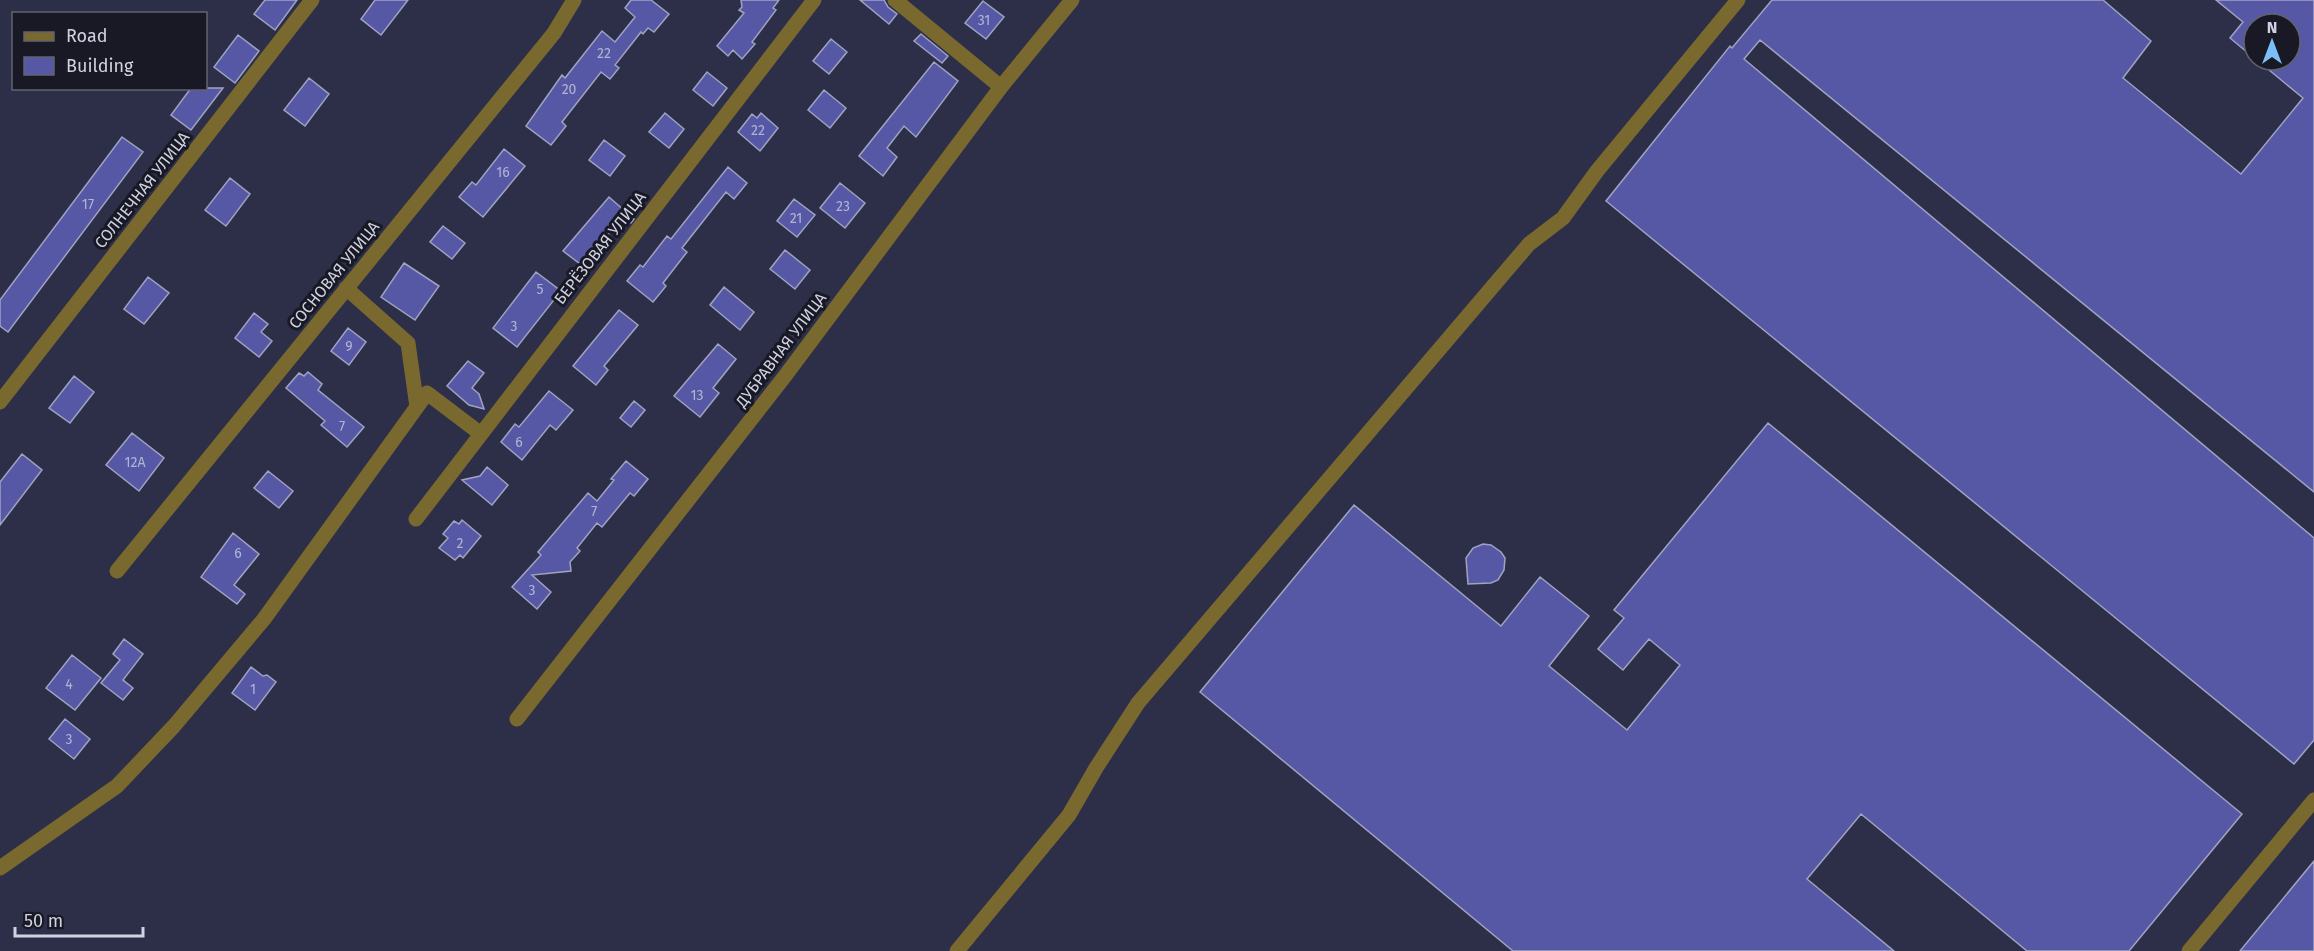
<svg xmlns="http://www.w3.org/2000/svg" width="2314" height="951" font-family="'Fira Sans',sans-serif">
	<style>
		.building { fill: #5658a5; stroke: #9fa3c1; stroke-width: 1.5 }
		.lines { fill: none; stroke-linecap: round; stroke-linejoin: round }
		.minor { stroke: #79692e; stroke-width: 15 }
		.labels { text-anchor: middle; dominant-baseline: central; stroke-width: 6; stroke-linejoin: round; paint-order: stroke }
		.number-label { font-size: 14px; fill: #b2b4d3 }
		.street-label { font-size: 16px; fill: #d0d2e2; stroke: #181924 }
	</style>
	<rect width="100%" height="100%" fill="#2d2f48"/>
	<path class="building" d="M265,0h32l-22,30 -21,-16z
		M375,0h33l-27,35 -20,-16z
		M631,0h20l18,14 -15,18 -6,-4 -5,6 -2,-2 -26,33 4,3 -9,11 -9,-7 -39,50 4,4 -15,19 -25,-19 36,-51 3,3 37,-47 13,11 20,-25 -10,-9z
		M741,0h38l-6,8 3,2 -24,32 3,2 -13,15 -9,-9 -5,6 -11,-10 27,-33 -5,-3 3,-3z
		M860,0h24l4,7 9,7 -8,10z
		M1772,0h331l48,41 -28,37 118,96 62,-76 -46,-38h33v-36h-36v34l-24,-20 13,-16 -27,-22h98v492l-554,-452 -16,19 570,479v202l-20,24 -688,-563 124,-155 2,2z
		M983,1l21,16 -18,22 -21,-16z
		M921,34l27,22 -6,7 -28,-22z
		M238,35l21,16 -24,32 -21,-16z
		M831,39l16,13 -18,22 -16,-13z
		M934,62l24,19 -42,56 -12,-11 -17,22 10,9 -14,19 -24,-20z
		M707,72l20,16 -14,18 -20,-16z
		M309,78l20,16 -24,32 -21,-16z
		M191,88h32l-32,42 -20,-15z
		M824,90l22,18 -16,20 -22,-18z
		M665,113l19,16 -15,19 -20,-16z
		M761,113l17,15 -18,23 -22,-19 14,-18 5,4z
		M122,137l21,15 -135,180 -8,-6v-26z
		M604,140l21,16 -15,20 -21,-16z
		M504,149l21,17 -42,51 -24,-20 13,-15 4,3z
		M728,167l19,16 -13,16 -8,-7 -44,56 5,4 -24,31 3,3 -13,16 -26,-21 13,-16 3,2 24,-31 4,3z
		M230,178l20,16 -24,32 -21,-16z
		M840,183l25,20 -20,25 -25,-20z
		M609,197l25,22 -3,4 -12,-3 -35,47 -21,-16z
		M794,199l21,16 -18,22 -20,-16z
		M443,226l22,17 -13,16 -22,-17z
		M785,250l25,20 -15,19 -25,-20z
		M404,263l35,23 -24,34 -34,-23z
		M536,272l25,19 -44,56 -24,-19z
		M148,277l21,16 -25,31 -20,-15z
		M724,287l30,25 -14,18 -30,-25z
		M619,310l19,15 -34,41 4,4 -12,15 -23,-19z
		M254,313l14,11 -7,8 11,9 -13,16 -24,-19z
		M348,328l18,14 -17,23 -18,-14z
		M718,344l18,15 -23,29 6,5 -19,24 -26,-21z
		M468,361l16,12 -12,15 7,6 5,15 -15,-4 -22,-19z
		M308,372l14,12 -4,6 46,37 -17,20 -26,-22 4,-4 -39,-33 13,-15 5,3z
		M74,376l20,16 -24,31 -21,-15z
		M549,391l24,19 -17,20 -6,-5 -28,35 -21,-18 14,-18 4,3z
		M634,401l11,9 -14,17 -11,-9z
		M1768,423l474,391 -113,137h-102l-166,-137 -54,65 87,72h-381l-313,-259 154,-187 147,121 39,-49 49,39 -40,50 78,64 53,-65 -31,-26 -26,31 -25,-21 26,-31 -10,-8z
		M132,433l32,25 -25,33 -33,-26z
		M22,454l20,16 -42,55v-43z
		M626,461l22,18 -14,17 -4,-3 -28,34 -5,-4 -20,25 3,3 -10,11 1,9 -39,4 19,17 -14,17 -25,-22 29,-32 -3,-3 50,-59 9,8 17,-21 -3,-1z
		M487,467l21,18 -16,20 -30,-25 18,-4z
		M268,471l25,20 -14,17 -25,-20z
		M462,520l19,16 -18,22 -3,-3 -5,5 -16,-12 9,-10 -5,-4 11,-13 5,3z
		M233,533l26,21 -25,31 11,9 -8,10 -36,-27z
		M1483,544l8,1 10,7 4,6 -1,12 -6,10 -7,3 -23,1 -2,-26 7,-10z
		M124,639l19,15 -20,26 10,8 -10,12 -22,-17 19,-23 -7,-6z
		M72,655l29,23 -26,32 -29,-22z
		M251,667l12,9 4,-1 9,7 -21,28 -23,-17z
		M65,719l25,20 -16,20 -25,-20z
		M2314,861v90h-74z"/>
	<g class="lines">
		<path class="minor" d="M895,0l106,87
			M346,288l62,55 9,64
			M0,402l312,-402
			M416,519l398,-519
			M117,571l437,-538 20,-33
			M517,719l268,-343 216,-289 71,-87
			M0,868l117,-82 57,-60 90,-107 163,-226 54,41
			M957,951l112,-136 27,-47 42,-65 391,-459 34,-26 34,-47 141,-171
			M2189,951l125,-151"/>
	</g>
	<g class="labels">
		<g class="number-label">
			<text x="984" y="20">31</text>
			<text x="604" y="53">22</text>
			<text x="569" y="89">20</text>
			<text x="758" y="130">22</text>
			<text x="503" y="172">16</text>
			<text x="88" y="204">17</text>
			<text x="843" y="206">23</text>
			<text x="796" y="218">21</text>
			<text x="540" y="289">5</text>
			<text x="514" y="326">3</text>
			<text x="349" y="346">9</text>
			<text x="697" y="395">13</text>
			<text x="342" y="426">7</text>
			<text x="519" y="442">6</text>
			<text x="135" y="462">12А</text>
			<text x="594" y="511">7</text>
			<text x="460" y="543">2</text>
			<text x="238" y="553">6</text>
			<text x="532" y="590">3</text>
			<text x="69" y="684">4</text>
			<text x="253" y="689">1</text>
			<text x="69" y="739">3</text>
		</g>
		<g class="street-label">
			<text transform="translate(142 190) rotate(-52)">СОЛНЕЧНАЯ УЛИЦА</text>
			<text transform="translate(600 248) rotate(-52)">БЕРЁЗОВАЯ УЛИЦА</text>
			<text transform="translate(334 275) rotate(-51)">СОСНОВАЯ УЛИЦА</text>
			<text transform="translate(781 350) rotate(-53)">ДУБРАВНАЯ УЛИЦА</text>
		</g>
	</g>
	<rect x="12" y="12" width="195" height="78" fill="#181924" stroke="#626370" stroke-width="1.5"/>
	<rect x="24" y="32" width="30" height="9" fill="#79692e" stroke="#626370" stroke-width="1.5"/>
	<text x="66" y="42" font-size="18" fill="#d0d2e2">Road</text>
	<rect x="24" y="57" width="30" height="18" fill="#5658a5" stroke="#626370" stroke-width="1.5"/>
	<text x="66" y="72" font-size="18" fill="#d0d2e2">Building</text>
	<g transform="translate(2272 42)"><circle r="28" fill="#181924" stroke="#626370" stroke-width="1.5"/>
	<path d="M0-4.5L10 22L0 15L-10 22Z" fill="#7bbef8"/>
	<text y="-9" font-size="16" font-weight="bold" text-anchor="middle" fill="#d0d2e2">N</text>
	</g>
	<path d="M15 927v9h128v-9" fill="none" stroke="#d0d2e2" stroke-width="3"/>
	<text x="24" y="927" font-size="18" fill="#d0d2e2" stroke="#181924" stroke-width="4.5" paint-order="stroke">50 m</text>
</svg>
